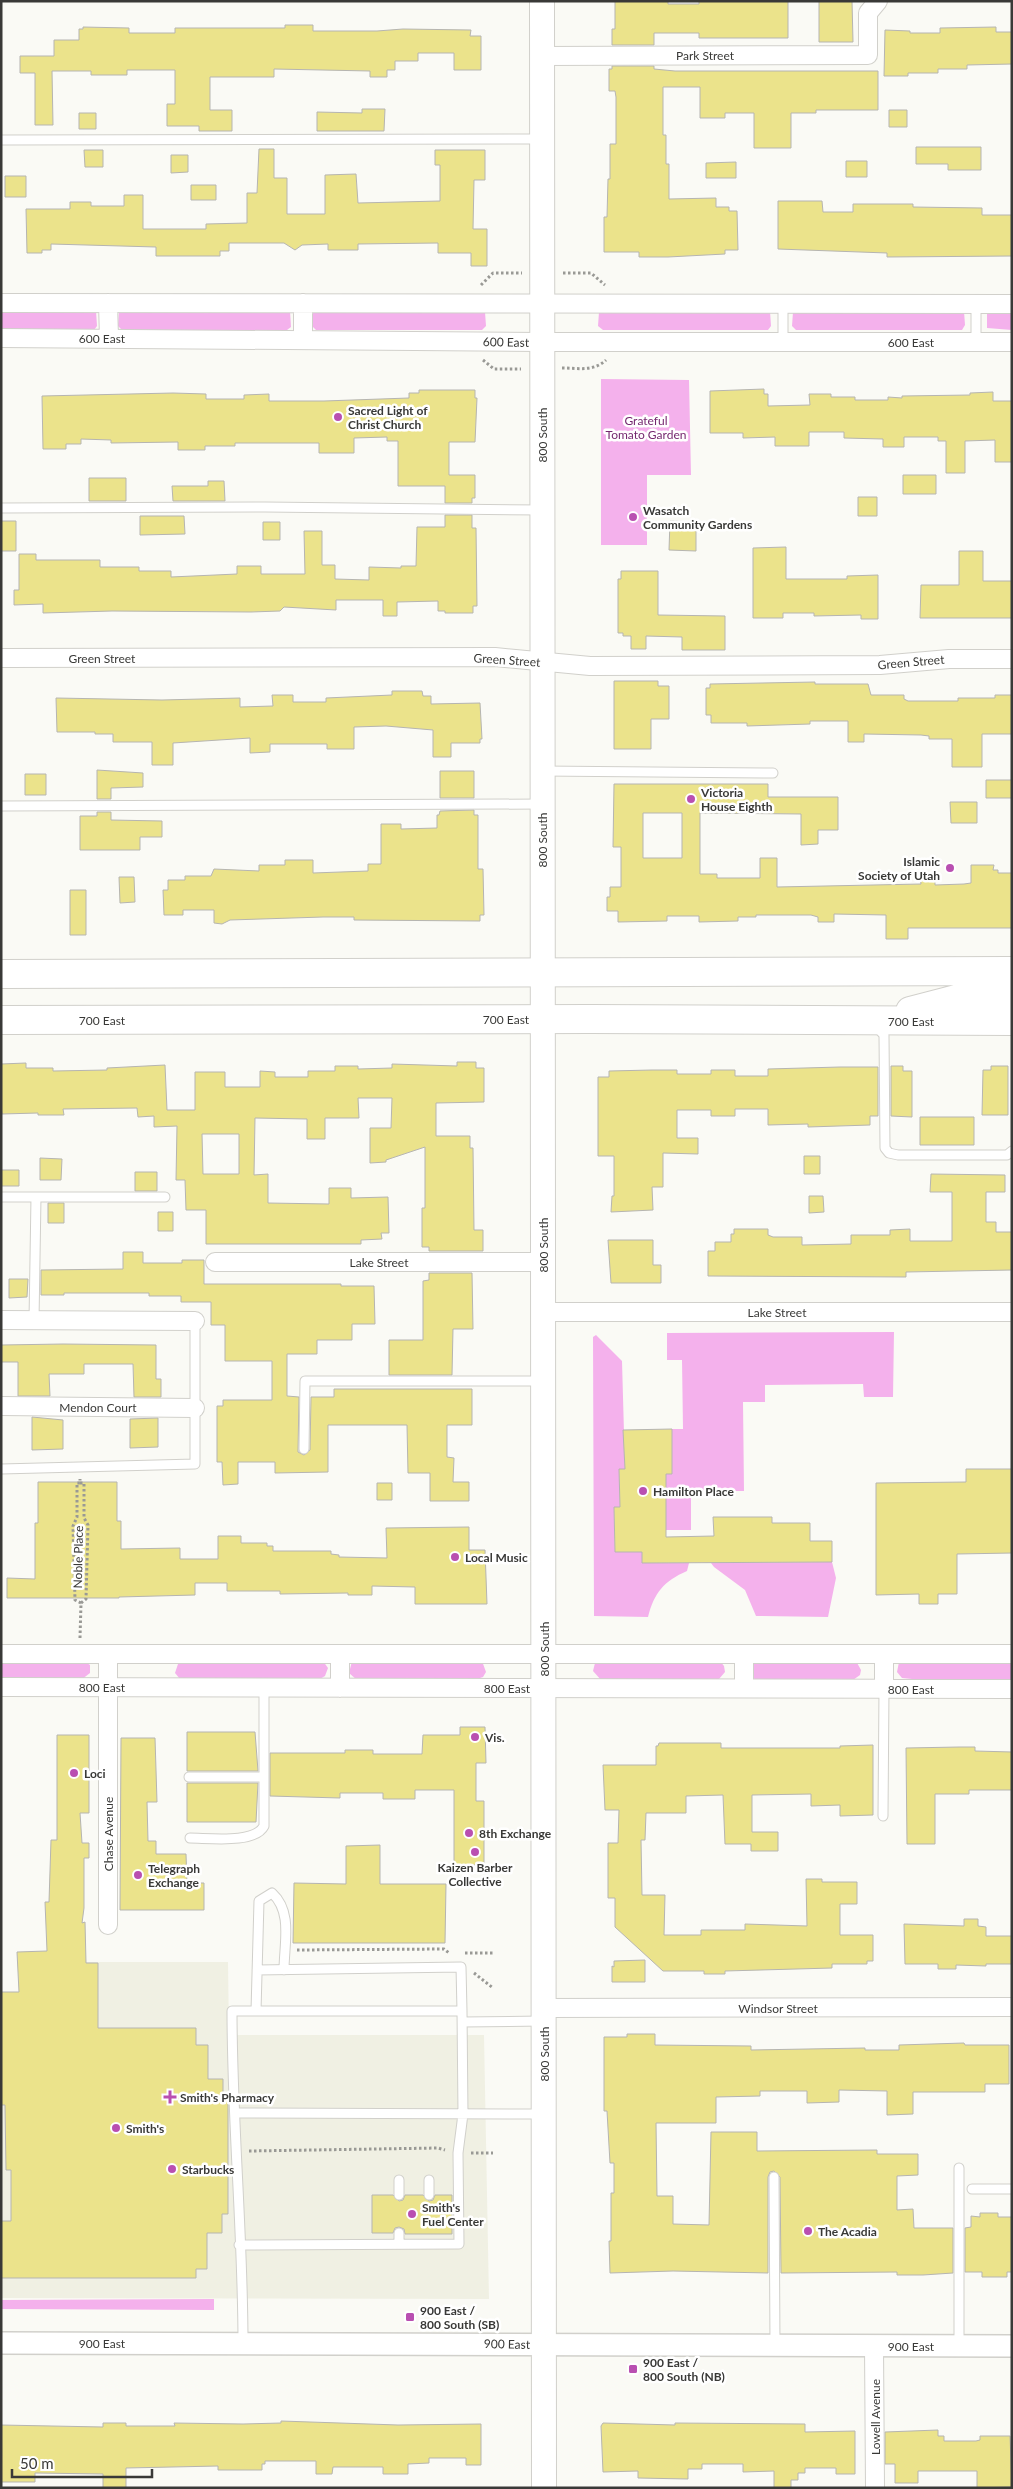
<svg xmlns="http://www.w3.org/2000/svg" width="1013" height="2489" font-family="Lato,sans-serif">
	<style>
		.built { fill: #f0f0e3 }
		.green { fill: #f4b1ec }
		.building { fill: #ebe38b; stroke: #b6b5b1; fill-rule: evenodd }
		.lines { fill: none; stroke-linecap: round; stroke-linejoin: round }
		.service-casing { stroke: #d1d0cb; stroke-width: 11 }
		.minor-casing { stroke: #d1d0cb; stroke-width: 20 }
		.tertiary-casing { stroke: #d1d0cb; stroke-width: 24 }
		.secondary-casing { stroke: #d1d0cb; stroke-width: 26 }
		.primary-casing { stroke: #d1d0cb; stroke-width: 30 }
		.path { stroke: #999995; stroke-width: 3; stroke-dasharray: 2.5 2.5; stroke-linecap: butt }
		.service { stroke: #fff; stroke-width: 9 }
		.minor { stroke: #fff; stroke-width: 18 }
		.tertiary { stroke: #fff; stroke-width: 21 }
		.secondary { stroke: #fff; stroke-width: 24 }
		.primary { stroke: #fff; stroke-width: 28 }
		.poi-dot { fill: #b94fb1; stroke: #fff; stroke-width: 2 }
		.labels { text-anchor: middle; dominant-baseline: central; stroke-width: 5; stroke-linejoin: round; paint-order: stroke }
		.street-label { font-size: 12px; fill: #393937; stroke: #fff }
		.poi-label { font-size: 12px; font-weight: bold; fill: #393937; stroke: #fff; text-anchor: start }
		.park-label { font-size: 12px; fill: #75286f; stroke: #fff }
	</style>
	<rect width="100%" height="100%" fill="#fafaf5"/>
	<path class="built" d="M23,1962h205l1,73h255l5,264 -488,-1v-285h22z"/>
	<path class="green" d="M1,310l95,1 1,15 -3,4h-93z
		M1012,310v20l-25,-2v-17z
		M119,311h171l1,16 -4,3h-165l-4,-4z
		M770,311l1,15 -3,4h-165l-5,-4 1,-14z
		M964,311l1,14 -3,5h-166l-4,-4 1,-14z
		M313,312h172l1,14 -4,4h-166l-4,-4z
		M601,379l88,1 2,95h-44v70h-46z
		M894,1332l-1,65h-29l-1,-13 -98,1v17h-22l1,89h-53v39h-31l6,-56h6v-45h11l-1,-69h-15v-27z
		M596,1335l26,26 3,108h-6l1,38 -6,1 1,44h27v11h47l-2,8c-23,10 -33,22 -39,46l-54,-1 -1,-279z
		M832,1562l4,16 -8,39 -72,-1 -11,-26 -31,-23 -3,-4z
		M1,1660l83,1 6,4v8l-9,7h-80z
		M1012,1660v20h-3l-97,-1 -10,-1 -5,-6 2,-10z
		M179,1661h144l5,7 -3,8 -7,4 -138,-1 -5,-6z
		M352,1661h130l4,11 -3,5 -6,2 -120,1 -8,-7z
		M720,1661l4,5 1,6 -6,7 -118,1 -8,-9 2,-8z
		M752,1661h104l5,9 -1,5 -7,5 -98,-1 -3,-1z
		M214,2299v11l-213,-1v-9z"/>
	<path class="building" d="M615,1h53v3h31v-3h89v37h-89v-5h-45v12h-42v-16h3z
		M819,1h33l1,41h-34z
		M285,25h28v6h64l26,-2 68,1 -1,6h11v34h-27v-17h-36v8h-23v9h-8v7h-17v-6l-96,-2v8h-64v33h22v21h-33v-5h-32v-22h8v-34h-48v5h-36v-4h-39l1,54h-18v-52h-15v-17h34v-16h25v-11h4v-2l46,1v5h46v-5h110z
		M996,27v5h16v32l-45,1v4h-29v4h-30v3h-24l1,-46 25,1v2h30v-5z
		M612,66h42v3l21,2h203v39h-62v3h-25v35h-37v-35h-29v5h-25v-31h-37v48h3v29h3v35l47,-1v9h13v4h8l1,39h-13v4l-57,3h-29v-5h-35v-35h3l1,-38h2v-35h6v-47l-1,-6h-6v-22h3z
		M362,109h23l-1,22h-67v-19l45,1z
		M889,110h18v17h-18z
		M79,113h17v16h-17z
		M916,147h65v23h-33v-6h-32z
		M259,149h15v29h13v36h38v-39l31,-1 2,29 82,-2v-36h-5v-15h50v30h-11l-1,49h14v37h-16v-13h-33v-10l-80,1v6h-30v-6l-26,1 -7,5 -11,-7h-55v8h-9v5h-64v-9l-105,-3v6h-9v3h-15l-1,-44h44v-7h21v4h33v-11h19v34h63v-5l41,-1v-30h10z
		M84,150h19v17h-18z
		M171,155h17v17l-17,1z
		M846,161h21v16h-21z
		M736,162v16h-30v-15z
		M5,176h21v21h-21z
		M191,185h25v15h-25z
		M778,201h44l1,11h30v-8h60v3l69,1v7h30v41l-125,1v-4l-109,-4z
		M764,389v5h4v12l42,-1 -1,-11h22v3h24v3h33v-3l14,1v-2l68,-1v-2l23,-1v9h19v61h-17v-22l-30,1v32h-19v-32h-8v-4h-34v10h-21v-8l-39,-1v-6h-35v14h-34v-9l-32,1v-5h-33v-42z
		M419,390h56v8h2l-2,44h-26v33h26v23h-3v5h-27v-17h-47v-45h-11v-4l-33,1v15h-35v-10h-84v3h-30v4h-27v-8l-67,1v-3l-30,-1v5h-15v5h-23l-1,-53 131,-3 33,1v5h38v-4l25,-1v7h55l85,-3v-5h10z
		M903,475h33v19h-33z
		M89,478h37v23h-37z
		M208,481h16l1,20h-52l-1,-15h36z
		M858,497h19v19h-19z
		M445,515h27v13h4l1,78h-4v7h-28v-2h-7v-10l-41,1v14h-14v-16h-47v10l-52,-3 -4,4 -29,1 -139,-1 -69,2v-9l-29,1v-15h5v-36h17v6h64v7h39v4h32v6l66,-3v-8h24v8h44l-1,-43h18v34h13v14l34,1v-13l32,1v-2h15l1,-39h28z
		M140,516h44l1,18 -45,1z
		M1,521h15v30h-15z
		M670,521l26,1v29l-27,-1z
		M263,522h17v18h-17z
		M786,547v32h61v-3l31,-1v44h-17v-4l-47,1v-3h-31v5h-30v-70z
		M959,551h24v30h29v37h-92l1,-33h38z
		M621,571h37v44l67,1v34h-43v-13l-36,-1v13h-15v-13h-8v-3h-5v-54h3z
		M614,681h44v5h11v33h-18v30h-37z
		M815,682v2h53l3,11h33v4l4,2h50v-3h37v-3h17v39h-30v33h-30v-28h-23v-3l-8,-1 -57,-1v8h-16v-21h-38v3l-63,2v-3h-36v-8h-5v-27h4v-4z
		M392,691h30l1,5h8v8l49,-1 2,36h-2v4h-29v14h-18v-27l-47,-4 -32,1v22h-27v-5h-57v8l-20,1v-15l-77,5v22h-21v-23h-39v-8h-18v-2h-38l-1,-34 106,2 78,-2v9l33,-1 -1,-11h21v7h33v-4l66,-3z
		M97,770l46,3v14l-32,1v11h-14z
		M440,771h34v27h-34z
		M25,774h21v21h-21z
		M986,780h26v18h-26z
		M614,784h154v13h70v33h-20v14l-17,1v-31l-101,-1v61h17v4h43v-20h17v29l144,-3 -1,-8 15,-1v10l29,-1 7,-1v-18h23l-1,5h5v3h14v55h-104v11h-22v-24l-52,-1v8h-16v-5l-7,-2h-55v2h-18v4l-39,1v-6h-32v5l-49,1v-11h-11v-14h3v-10h11v-40h-8zM643,813h39v45h-39z
		M950,802h27v21h-26z
		M474,810v5h4v54h5l1,46h-4v6l-126,-1v-3h-31l-93,3 -8,4 -8,-1v-13h-31v5h-19l-1,-25h5v-10h17v-4h26l3,-7 45,2v-6h26v-5h28v13l55,-2v-7h13v-40h20v5l36,-1v-13h2l1,-4z
		M97,812h14v8l51,1v16h-22v13h-60v-34h17z
		M119,877h15l1,25 -15,1z
		M70,890h16v45h-16z
		M457,1062h19v6h8v34l-48,1v33h34v12h3l1,82h9v21h-54v-4h-7v-39h3v-61l-39,13v2l-16,1v-35h21l1,-30h-34l1,20h-34v21h-18v-20l-52,-1 -1,57 14,-1v29l61,1v-16h22v10l37,-1 1,36h-8l1,6 -21,1v4h-155v-34h-20l-1,-30h-9l1,-54 -23,1v-11l-16,1 -1,-9 -74,1 1,6h-26v-2l-36,1 -1,-8v-42l25,-1v5h27v3l54,-1v-2l58,-3 2,45h28v-38h30v15h35v-16l15,1v5h33v-6h27v-5h23v3l34,-1v-4l65,2zM202,1134h37v40h-36z
		M891,1066h12v5h9v46l-21,-1z
		M991,1066h17v49h-26l1,-45h8z
		M840,1067h38v49h-8v9l-62,2v-3l-40,1v-16h-33v7h-24v-6h-34v28h21v16l-35,-1v34h-11l1,23 -42,2 1,-16h2v-40h-16v-79h11v-6l43,-1h25v4h34v-4h24v6h33v-7z
		M920,1117h54v28h-54z
		M804,1156h16v18h-16z
		M40,1158l22,1 -1,21h-21z
		M1,1170h18v16h-18z
		M135,1172h22v19h-22z
		M931,1174l74,1v17h-19v30h10v10h16v38l-106,2v5l-198,-1v-25h7v-9h16v-8h3v-5h34v6l5,2h29v8l49,-1v-9h39v-5l20,-1v12h42v-49h-22z
		M809,1196h14l1,16 -15,1z
		M48,1203h16v20h-16z
		M158,1212h15v19h-15z
		M608,1240h45v25h8v18h-50z
		M123,1252h20v11h39v-3h22v24h137v2h33l1,38h-23v16h-35v14h-30v42l12,1 -1,55 6,3 6,-5 1,-53h23v-8h138v36h-25v32l7,1 -1,24h16v19h-39v-28h-22l-1,-48h-79v47l-53,1v-11h-37v22l-15,1 -1,-23h-5v-56h6v-6h49v-39h-47v-36h-14v-23h-30v-6h-32v-3h-85v2h-23v-25l82,-1z
		M429,1273h43l1,56h-20l-1,46h-63v-35h34v-59l6,-1z
		M9,1279h19l-1,18 -18,1z
		M63,1344l93,1v34h5v18h-27l-1,-33h-49v10h-35l1,22h-32v-34h-17v-17z
		M32,1417l31,3v29l-31,1z
		M158,1418v29l-28,1v-29z
		M672,1429v45h-6v63l48,-1 -1,-19h59v6h38v18h22v21l-190,1v-11h-27l-1,-45h6l-1,-38h6l-2,-39z
		M966,1469h46v84l-55,1v40h-19v10h-19v-10l-43,1v-112l90,-1z
		M38,1482h79v39h4v28l59,-1v11h38v-23h23v7h26v3h6v5h58v3l8,1v2l48,1 -1,-30 83,-1v23h16l2,54h-72v-17l-43,-1v9h-24v-2l-68,1v-3h-53v-8h-32v12l-76,2v1h-112v-20l28,1v-56h3z
		M377,1483h15v17h-15z
		M460,1727h25l1,36h-10v38h8v64h-30v-75h-39v9h-32v-6h-43v5l-70,-2v-43h75v-3h28v4h49l1,-19h37z
		M187,1732h68l3,39h-71z
		M57,1735h32v78h-9l2,30h7v15h-5v50l-2,15 3,-1 1,41h12v65h98v17h12v34h15v17h5v118h-6v19h-15v36h-11v9h-195v-57h10v-51h-5l-1,-65h-4v-113h18l-2,-40 30,-1 -2,-49h4l2,-62h6z
		M121,1738h34l2,64h-10l1,39h8v13h30l1,29h17v27h-84z
		M659,1743h62v5h119v-2l33,-1v70l-33,1v-11l-29,1v-12l-59,1v37h26v19h-27v-7h-26l-2,-49 -37,1v17h-40l-1,27h-4l1,55h23l-1,40h37v-5h44v-6l62,2 -1,-47h16v3h35v22h-17v31h33v26h-6v3h-35v4l-107,3v3h-21v-3h-41l-48,-44v-29h-7v-55h10l1,-33h-14l-2,-45h53v-19h2z
		M959,1747h16v4l37,1v38h-43v4h-34v50h-28l-1,-96z
		M187,1783h71l-2,39h-69z
		M380,1845v39h66l-1,59h-152l1,-60 52,1v-38z
		M964,1919h14v7l8,1v9h26v28h-26v2l-30,-1v4h-18v-5h-33l-1,-40 60,2z
		M645,1960v22h-33v-16l2,1v-6z
		M627,2034h28v11l96,1v4l114,-2v2h34v-5l65,-2 1,2h44v39h-24v8h-72v22l-26,1v-24l-48,-1v12l-32,1v-12h-47v5l-44,1v26h-60l1,73h16v28l36,1 2,-93h46v19l120,-1v4h41v21l-21,1v34l16,-1 1,19h39v45l-30,2h-26v-3l-116,1 -1,-96 -6,-6 -4,1 -2,5v96l-95,-2 -63,2 -1,-32h2v-48h3v-30h-4l-3,-52h-3v-74h23z
		M372,2195h21l6,6 4,-1 2,-5h18l6,6 4,-1 2,-5h17v39h-47l-1,-5 -5,-2 -4,1 -2,5h-21z
		M980,2213h18v4h14v55h-5v5h-25v-5h-17v-44l6,-1v-11l9,1z
		M281,2421l117,4 83,-1v41h-15v-7h-37v5l-21,1v10h-25v-7h-50l-1,7h-16v-13h-51v3h-3v6h-44v-4l-92,2v20h-23v-14l-68,-1v9h-34v-57l102,2v-4h23v3h49l-1,-3 69,1 38,-1z
		M603,2423l72,2v-2l130,1v8l50,-1v43h-19v-6h-31v5h-7v7h-7v8h-17v-17l-31,1v-8h-41v5h-14v10l-50,-1v-7l-35,1 -2,-46z
		M938,2430v6h6v5h32l4,-1v-4h30l2,51 -35,1v-17h-59v12h-23v-19h-10v-32z"/>
	<g class="lines">
		<defs>
			<path id="service" d="M1,140l540,-1
				M783,304v38
				M976,304v38
				M1,508l264,-1 277,3
				M542,771l231,2
				M1,806l541,-2
				M876,1026l8,9 1,113 4,5 9,2h109l5,-4
				M1,1197h164
				M34,1321l2,-124
				M304,1449l1,-68h238
				M1,1469l194,-5v-143
				M189,1777h75
				M883,1816l1,-127
				M190,1838c19,0 65,6 74,-12v-138
				M257,1970l204,-3 1,44
				M256,2011l3,-110 13,-8c21,19 12,51 12,77
				M463,2022l79,-1
				M236,2113l307,1
				M959,2168v178
				M774,2177l1,168
				M399,2180v15
				M972,2189h40
				M429,2195v-15
				M399,2244v-11
				M239,2245l220,-1 -1,-91 5,-39 -1,-103h-230c0,111 11,222 11,332"/>
			<path id="minor" d="M542,56l326,-1v-42l10,-12
				M1,303l1011,1
				M108,303l1,35
				M303,303v37
				M1,338l541,4h470
				M1,658l494,-1 95,9 290,-1 69,-6h63
				M215,1262h328
				M543,1312h469
				M1,1320l194,1
				M1,1406l194,2
				M1,1654h1011
				M108,1654v271
				M1,1687l1011,2
				M340,1688v-34
				M744,1688v-34
				M884,1689v-35
				M544,2008l468,-1
				M874,2346l1,142"/>
			<path id="tertiary" d="M1,2343l1011,3"/>
			<path id="secondary" d="M542,1l2,2487"/>
			<path id="primary" d="M1,974l1011,-3
				M910,1011l50,-13 52,-2
				M1,1020l589,-1 422,2"/>
		</defs>
		<use href="#service" class="service-casing"/>
		<use href="#minor" class="minor-casing"/>
		<use href="#tertiary" class="tertiary-casing"/>
		<use href="#secondary" class="secondary-casing"/>
		<use href="#primary" class="primary-casing"/>
		<path class="path" d="M563,273h28l14,12
			M481,285l12,-12h29
			M483,360l11,9h27
			M562,368c16,0 31,4 44,-8
			M80,1483h4v35l4,7 -2,74 -5,4
			M80,1638l1,-35 -6,-3 -2,-74 4,-9v-34h3v-4
			M297,1950l147,-1 5,4
			M465,1953h28
			M474,1973l19,15
			M249,2151l189,-3 7,2
			M471,2153h22"/>
		<use href="#service" class="service"/>
		<use href="#minor" class="minor"/>
		<use href="#tertiary" class="tertiary"/>
		<use href="#secondary" class="secondary"/>
		<use href="#primary" class="primary"/>
	</g>
	<g class="poi-dot">
		<circle cx="338" cy="417" r="5"/>
		<circle cx="633" cy="517" r="5"/>
		<circle cx="691" cy="799" r="5"/>
		<circle cx="950" cy="868" r="5"/>
		<circle cx="643" cy="1491" r="5"/>
		<circle cx="455" cy="1557" r="5"/>
		<circle cx="475" cy="1737" r="5"/>
		<circle cx="74" cy="1773" r="5"/>
		<circle cx="469" cy="1833" r="5"/>
		<circle cx="475" cy="1852" r="5"/>
		<circle cx="138" cy="1875" r="5"/>
		<path d="M167.5 2089.5h5v5h5v5h-5v5h-5v-5h-5v-5h5z"/>
		<circle cx="116" cy="2128" r="5"/>
		<circle cx="172" cy="2169" r="5"/>
		<circle cx="412" cy="2214" r="5"/>
		<circle cx="808" cy="2231" r="5"/>
		<rect x="405" y="2312" width="10" height="10" rx="2.5"/>
		<rect x="628" y="2364" width="10" height="10" rx="2.5"/>
	</g>
	<g class="labels">
		<g class="street-label">
			<text x="705" y="55">Park Street</text>
			<text x="102" y="338">600 East</text>
			<text transform="translate(506 342) rotate(1)">600 East</text>
			<text x="911" y="342">600 East</text>
			<text transform="translate(542 435) rotate(-90)">800 South</text>
			<text x="102" y="658">Green Street</text>
			<text transform="translate(507 660) rotate(4)">Green Street</text>
			<text transform="translate(911 662) rotate(-5)">Green Street</text>
			<text transform="translate(542 840) rotate(-90)">800 South</text>
			<text x="506" y="1019">700 East</text>
			<text x="102" y="1020">700 East</text>
			<text x="911" y="1021">700 East</text>
			<text transform="translate(543 1245) rotate(-90)">800 South</text>
			<text x="379" y="1262">Lake Street</text>
			<text x="777" y="1312">Lake Street</text>
			<text x="98" y="1407">Mendon Court</text>
			<text transform="translate(78 1557) rotate(-89)">Noble Place</text>
			<text transform="translate(544 1649) rotate(-90)">800 South</text>
			<text x="102" y="1687">800 East</text>
			<text x="507" y="1688">800 East</text>
			<text x="911" y="1689">800 East</text>
			<text transform="translate(108 1834) rotate(-90)">Chase Avenue</text>
			<text x="778" y="2008">Windsor Street</text>
			<text transform="translate(544 2054) rotate(-90)">800 South</text>
			<text x="102" y="2343">900 East</text>
			<text transform="translate(507 2344) rotate(1)">900 East</text>
			<text x="911" y="2346">900 East</text>
			<text transform="translate(875 2417) rotate(-90)">Lowell Avenue</text>
		</g>
		<g class="poi-label">
			<text x="348" y="410">Sacred Light of<tspan x="348" dy="14">Christ Church</tspan></text>
			<text x="643" y="510">Wasatch<tspan x="643" dy="14">Community Gardens</tspan></text>
			<text x="701" y="792">Victoria<tspan x="701" dy="14">House Eighth</tspan></text>
			<text x="940" y="861" text-anchor="end">Islamic<tspan x="940" dy="14">Society of Utah</tspan></text>
			<text x="653" y="1491">Hamilton Place</text>
			<text x="465" y="1557">Local Music</text>
			<text x="485" y="1737">Vis.</text>
			<text x="84" y="1773">Loci</text>
			<text x="479" y="1833">8th Exchange</text>
			<text x="475" y="1867" text-anchor="middle">Kaizen Barber<tspan x="475" dy="14">Collective</tspan></text>
			<text x="148" y="1868">Telegraph<tspan x="148" dy="14">Exchange</tspan></text>
			<text x="180" y="2097">Smith's Pharmacy</text>
			<text x="126" y="2128">Smith's</text>
			<text x="182" y="2169">Starbucks</text>
			<text x="422" y="2207">Smith's<tspan x="422" dy="14">Fuel Center</tspan></text>
			<text x="818" y="2231">The Acadia</text>
			<text x="420" y="2310">900 East /<tspan x="420" dy="14">800 South (SB)</tspan></text>
			<text x="643" y="2362">900 East /<tspan x="643" dy="14">800 South (NB)</tspan></text>
		</g>
		<g class="park-label">
			<text x="646" y="420">Grateful<tspan x="646" dy="14">Tomato Garden</tspan></text>
		</g>
	</g>
	<rect width="1013" height="2489" fill="none" stroke="#393937" stroke-width="5"/>
	<path d="M12 2469v8h140v-8" fill="none" stroke="#393937" stroke-width="2.5"/>
	<text x="20" y="2469" font-size="15" fill="#393937" stroke="#ffffff" stroke-width="4" paint-order="stroke">50 m</text>
</svg>
